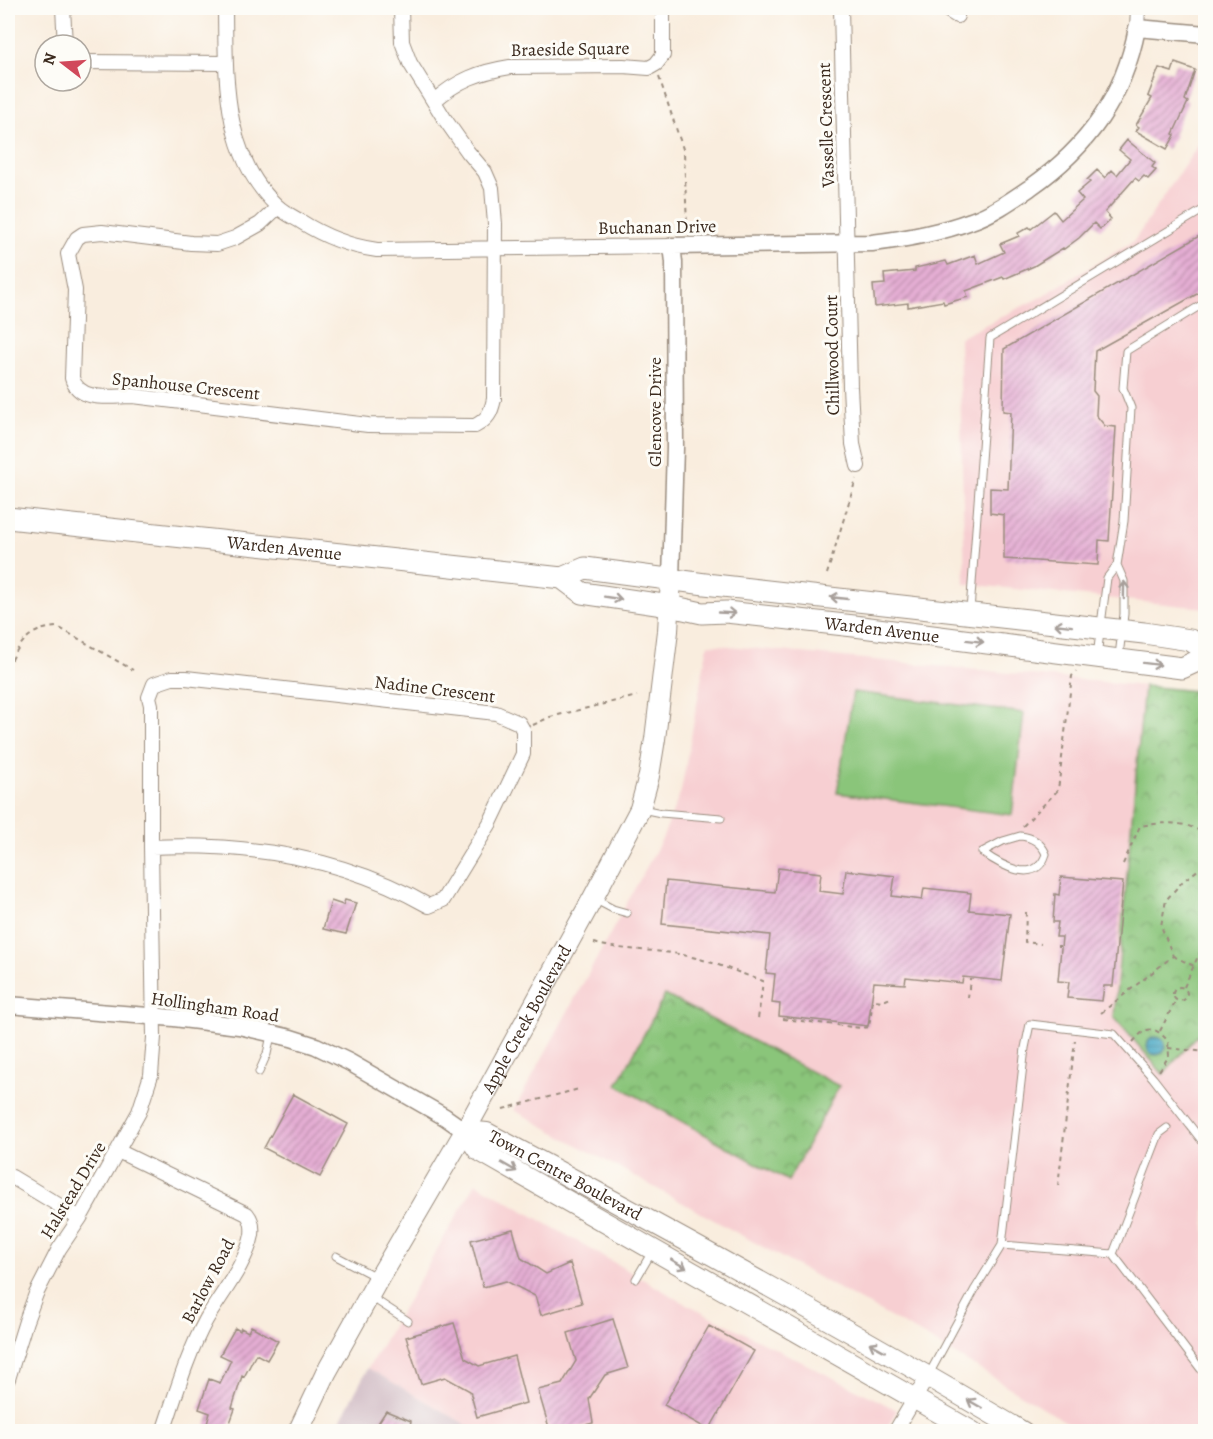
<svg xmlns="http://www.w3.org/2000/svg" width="1213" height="1439" font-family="Alegreya,serif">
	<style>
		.built { fill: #f7cfd2 }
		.industrial { fill: #d2bdc6 }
		.green { fill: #8ac57a; stroke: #62784c; stroke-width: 1.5 }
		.park { fill: url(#park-crowns); stroke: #62784c; stroke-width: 1.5 }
		.water { fill: url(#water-rules); stroke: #406871; stroke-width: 1.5 }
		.building { fill: url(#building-hatch) }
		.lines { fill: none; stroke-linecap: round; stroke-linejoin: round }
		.service-casing { stroke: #9a8c7e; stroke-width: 9 }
		.minor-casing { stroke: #9a8c7e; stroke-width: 16 }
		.tertiary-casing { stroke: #9a8c7e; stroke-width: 19 }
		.secondary-casing { stroke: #9a8c7e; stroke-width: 22 }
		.primary-casing { stroke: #9a8c7e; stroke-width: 23 }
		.path { stroke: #9a8c7e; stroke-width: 2; stroke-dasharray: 4.5 4.5; stroke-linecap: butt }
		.service { stroke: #fff; stroke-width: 7 }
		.minor { stroke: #fff; stroke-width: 14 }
		.tertiary { stroke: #fff; stroke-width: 16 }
		.secondary { stroke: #fff; stroke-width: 20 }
		.primary { stroke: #fff; stroke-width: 21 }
		.oneway { stroke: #a79f9a }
		.labels { text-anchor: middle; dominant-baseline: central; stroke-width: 6; stroke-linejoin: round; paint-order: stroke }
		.street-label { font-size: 18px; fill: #3b2a1e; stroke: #fdfcf7 }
	</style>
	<defs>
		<pattern id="park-crowns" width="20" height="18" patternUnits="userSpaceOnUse" patternTransform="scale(1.5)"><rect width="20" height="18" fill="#8ac57a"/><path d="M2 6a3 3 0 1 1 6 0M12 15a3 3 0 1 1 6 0" fill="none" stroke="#72a063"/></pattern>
		<pattern id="water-rules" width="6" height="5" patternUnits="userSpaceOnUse" patternTransform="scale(1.5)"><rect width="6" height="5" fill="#45a7c4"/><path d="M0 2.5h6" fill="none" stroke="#3b889f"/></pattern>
		<pattern id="building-hatch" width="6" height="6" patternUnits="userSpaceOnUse" patternTransform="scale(1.5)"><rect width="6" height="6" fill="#e5aed4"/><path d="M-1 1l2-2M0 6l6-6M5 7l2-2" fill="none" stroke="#bb8eab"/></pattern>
	</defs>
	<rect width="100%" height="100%" fill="#fdfcf7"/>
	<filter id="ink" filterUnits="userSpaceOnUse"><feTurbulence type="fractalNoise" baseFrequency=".0167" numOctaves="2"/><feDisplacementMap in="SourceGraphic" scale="12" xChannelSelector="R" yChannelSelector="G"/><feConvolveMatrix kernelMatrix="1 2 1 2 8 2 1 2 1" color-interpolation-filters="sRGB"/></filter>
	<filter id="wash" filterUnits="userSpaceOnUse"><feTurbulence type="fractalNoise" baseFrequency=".008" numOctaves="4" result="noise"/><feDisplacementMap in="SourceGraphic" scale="24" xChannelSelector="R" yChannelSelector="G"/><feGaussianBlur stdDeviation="1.35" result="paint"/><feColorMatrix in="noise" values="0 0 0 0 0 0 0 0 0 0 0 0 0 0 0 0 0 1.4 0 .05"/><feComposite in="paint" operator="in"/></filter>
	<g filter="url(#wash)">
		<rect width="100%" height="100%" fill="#f9edde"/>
		<path class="built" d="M1200,142l5,3v463l-240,-24 -6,-246 80,-40 95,-57z
			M708,644l436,42 -30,331 49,57 42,-47v404h-124l-155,-94 -412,-227 149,-273 18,-46z
			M476,1183l203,117 218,110 -12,21h-408l-109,-63z"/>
		<path class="industrial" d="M368,1368l109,63 -143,1z"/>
		<path class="green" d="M853,692l171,21 -12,102 -175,-22z"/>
		<path class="park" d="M1144,686l61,6v335l-42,47 -49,-57z
			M665,995l174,91 -51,95 -171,-96z"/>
		<path class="water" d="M1147 1046a9 9 0 1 1 18 0a9 9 0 1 1-18 0Z"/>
		<g id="blocks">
			<path class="building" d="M1175,63l20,7 -10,30 3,2 -15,32 2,1 -8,14 -31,-18 3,-4 -3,-2 16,-27 -4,-2 11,-28 13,4z
				M1127,140l28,23 -3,4 4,3 -8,9 -4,-3 -5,5 -4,-3 -30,34 6,7 -11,10 -6,-6 -15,15 -15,11 -1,-1 -29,18 -30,13 -1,-2 -37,14 2,6 -24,7 -1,-3 -35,6v-4l-33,4 -2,-22 12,-1 -1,-10 31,-3v-3l31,-7 2,4 27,-10 3,9 26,-12 -4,-8 19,-8 -1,-3 11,-6 2,2 23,-18 7,9 22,-20 -6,-7 13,-11 -3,-2 10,-10 8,8 7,-8 5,5 13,-16 -11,-9z
				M1206,232v57l-111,62 -2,40 4,5 -1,19 9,11 11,1 -7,114 -10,-1 -1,25 -94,-6v-44l-14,-2v-25l18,1 3,-77 -8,-1 1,-62z
				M778,868l43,5 -2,18 24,3 3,-24 49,6 -3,20 30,4 2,-12 47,5 -2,17 41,4 -8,67 -39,-4 -1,6 -56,-6 -1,7 -31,-2 -6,44 -89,-10 1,-12 -8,-1 3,-29 -9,-1 4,-38 -108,-11 4,-43 109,11z
				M1061,877l62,5 -10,104h-9l-2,15 -35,-3 2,-16 -11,-1 4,-44h-6l2,-15h-5l2,-28 4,1z
				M345,900l11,3 -10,31 -23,-5 8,-28 12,4z
				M293,1094l55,30 -28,53 -56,-29z
				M513,1229l8,29 25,16 24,-11 12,40 -41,12 -6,-19 -29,-15 -23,6 -12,-47z
				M613,1319l15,49 -23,7 -16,24 4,24 -29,8h-14l-12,-41 24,-6 14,-23 -8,-28z
				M454,1323l11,35 14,8 35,-10 12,47 -49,14 -7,-26 -25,-14 -24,7 -15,-47z
				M251,1326l27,15 -11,19 -11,-6 -12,23 -2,-1 -10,32 3,1 -8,22h-22l5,-18 -11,-4 10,-30 11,4 11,-23 -11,-5 15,-27 5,3 1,-3 7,4z
				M709,1326l45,25 -45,79 -45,-25z
				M386,1411l25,10 -2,10h-36z"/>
		</g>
	</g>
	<g filter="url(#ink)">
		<use href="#blocks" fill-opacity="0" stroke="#9a8c7e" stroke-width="1.5"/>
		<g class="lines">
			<defs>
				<path id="service" d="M1117,565l7,16v33l-5,42
					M970,611l20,-273 216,-130
					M1097,656l10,-78 10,-13 7,-44 7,-113 -8,-20 3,-37 80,-49
					M642,809l19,4 60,5
					M1020,836c12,1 21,6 26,18 -10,32 -46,11 -64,-2l21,-11z
					M596,900l17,9 14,4
					M259,1072l8,-18 4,-19
					M1002,1245l111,9 93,122
					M1113,1254l46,-120 8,-6
					M336,1256l40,21
					M636,1279l17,-29
					M371,1297l37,24
					M928,1376l47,-87 27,-44 23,-197 5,-24 84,10 39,44 53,68"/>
				<path id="minor" d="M63,8l2,37
					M225,8c1,69 -3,146 52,198 6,6 16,11 23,15 25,16 48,25 77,29l295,-4
					M841,8l9,379 3,57 5,22
					M944,8l13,8
					M1137,28l1,-20
					M81,62l145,1
					M434,101c24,-21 45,-29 76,-34l113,-1 26,2 7,-4 7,-9v-47
					M278,207l-18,17 -25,14 -18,6 -26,-1 -89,-11 -19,2 -6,4 -9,16 7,36 -3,88c7,25 40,18 61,18l235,29 107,1c13,-7 16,-13 19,-27l1,-175 -3,-36 -7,-16 -17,-20 -24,-34 -34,-55 -8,-21 -1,-34
					M118,1151l129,63c5,6 6,13 5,21 -5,27 -32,61 -46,85 -19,35 -30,74 -43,112
					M8,1177h4l68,41
					M8,1379l18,-58 10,-27 23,-45 21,-31 59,-106 12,-37 3,-38 -3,-190v-142l-2,-8 5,-13 18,-6h14l310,35 23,10 4,7v24l-33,69 -47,77 -14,6c-85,-49 -183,-63 -278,-59
					M895,1432l33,-56"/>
				<path id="tertiary" d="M671,579l4,-131 -1,-186 -2,-16 200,-3c34,-4 67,-10 99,-22 21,-7 41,-21 60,-34 57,-40 93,-90 106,-159l69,6
					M8,1005l166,13 65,8 52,12 25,8 33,16 96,55 20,14"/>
				<g id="secondary">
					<path id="s1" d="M465,1131l22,2c180,96 360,195 536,299"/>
					<path d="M465,1131l13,19 495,282"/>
					<path id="s2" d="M298,1432l28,-59 53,-95 86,-147 128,-233 47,-89 9,-33 6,-37 13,-108 3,-52"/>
				</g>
				<g id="primary">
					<path id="s3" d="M8,518l554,60 20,15 88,13 32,7 24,-1 128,14 328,42 24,-11"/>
					<path d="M562,578l23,-10 120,16 439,49 46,7 16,10"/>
				</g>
			</defs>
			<use href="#service" class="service-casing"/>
			<use href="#minor" class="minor-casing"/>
			<use href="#tertiary" class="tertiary-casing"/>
			<use href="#secondary" class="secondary-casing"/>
			<use href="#primary" class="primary-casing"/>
			<path class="path" d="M659,77l25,75 3,74
				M827,574l29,-95
				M8,668c11,-25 21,-40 50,-41l75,43
				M533,725l17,-8 87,-21
				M1023,826l35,-36 14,-114 4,-5
				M1123,864l17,-38c23,-4 46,-6 66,9
				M1026,912l-1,30 16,2
				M594,943c28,8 56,6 84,11 29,5 58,18 85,27l-5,38
				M1057,946h3
				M1173,956l21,10
				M1173 994a7 7 0 1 1 14 0a7 7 0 1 1-14 0Z
				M1184,987l22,-48
				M968,998l2,-19
				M1101,1013l72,-57 -12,-30 5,-26 17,-19 23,-17
				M783,1019l79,9 7,-1 4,-27 10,1 10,-4
				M1160,1031l16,-31
				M1133,1042c13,-16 21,-17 35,-1l1,15 -10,15
				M1168,1048l38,4
				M503,1109l76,-20
				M1058,1186l17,-146
				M1201,1186l5,-4"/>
			<use href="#service" class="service"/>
			<use href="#minor" class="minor"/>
			<use href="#tertiary" class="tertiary"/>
			<use href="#secondary" class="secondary"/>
			<use href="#primary" class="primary"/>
		</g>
		<defs><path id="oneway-shaft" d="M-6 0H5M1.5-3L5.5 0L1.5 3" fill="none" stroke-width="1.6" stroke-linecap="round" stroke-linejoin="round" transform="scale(1.5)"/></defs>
		<g class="oneway">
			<use href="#oneway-shaft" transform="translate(1124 590) rotate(-89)"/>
			<use href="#oneway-shaft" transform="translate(613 598) rotate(9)"/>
			<use href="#oneway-shaft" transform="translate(839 598) rotate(-174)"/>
			<use href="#oneway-shaft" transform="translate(727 613) rotate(3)"/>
			<use href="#oneway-shaft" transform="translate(1063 625) rotate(-173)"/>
			<use href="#oneway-shaft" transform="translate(975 641) rotate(7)"/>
			<use href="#oneway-shaft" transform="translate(1152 664) rotate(7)"/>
			<use href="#oneway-shaft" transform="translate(509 1167) rotate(30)"/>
			<use href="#oneway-shaft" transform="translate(679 1264) rotate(30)"/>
			<use href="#oneway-shaft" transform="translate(877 1347) rotate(-151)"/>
			<use href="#oneway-shaft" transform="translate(975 1404) rotate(-150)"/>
		</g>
	</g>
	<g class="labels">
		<g class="street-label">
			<text transform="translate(570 49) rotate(-1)">Braeside Square</text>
			<text transform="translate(826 125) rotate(-92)">Vasselle Crescent</text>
			<text transform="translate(657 227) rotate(-1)">Buchanan Drive</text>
			<text transform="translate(832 355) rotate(-91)">Chillwood Court</text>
			<text transform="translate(186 386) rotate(6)">Spanhouse Crescent</text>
			<text transform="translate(655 412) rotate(-90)">Glencove Drive</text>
			<text stroke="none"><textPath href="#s3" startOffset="278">Warden Avenue</textPath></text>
			<text stroke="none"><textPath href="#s3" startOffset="885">Warden Avenue</textPath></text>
			<text transform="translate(435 689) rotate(7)">Nadine Crescent</text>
			<text transform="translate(215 1007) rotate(8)">Hollingham Road</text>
			<text stroke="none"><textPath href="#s2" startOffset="472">Apple Creek Boulevard</textPath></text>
			<text stroke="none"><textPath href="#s1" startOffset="111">Town Centre Boulevard</textPath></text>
			<text transform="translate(73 1190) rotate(-59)">Halstead Drive</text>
			<text transform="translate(208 1281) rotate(-62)">Barlow Road</text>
		</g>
	</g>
	<rect width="1213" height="1439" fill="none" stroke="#fdfcf7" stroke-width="30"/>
	<g transform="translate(63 63) rotate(287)"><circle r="28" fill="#fdfcf7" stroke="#afa8a0" stroke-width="1.5"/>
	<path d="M0-4.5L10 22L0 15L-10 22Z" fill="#d1495b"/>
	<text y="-9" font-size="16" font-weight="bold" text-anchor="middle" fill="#3b2a1e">N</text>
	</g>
</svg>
